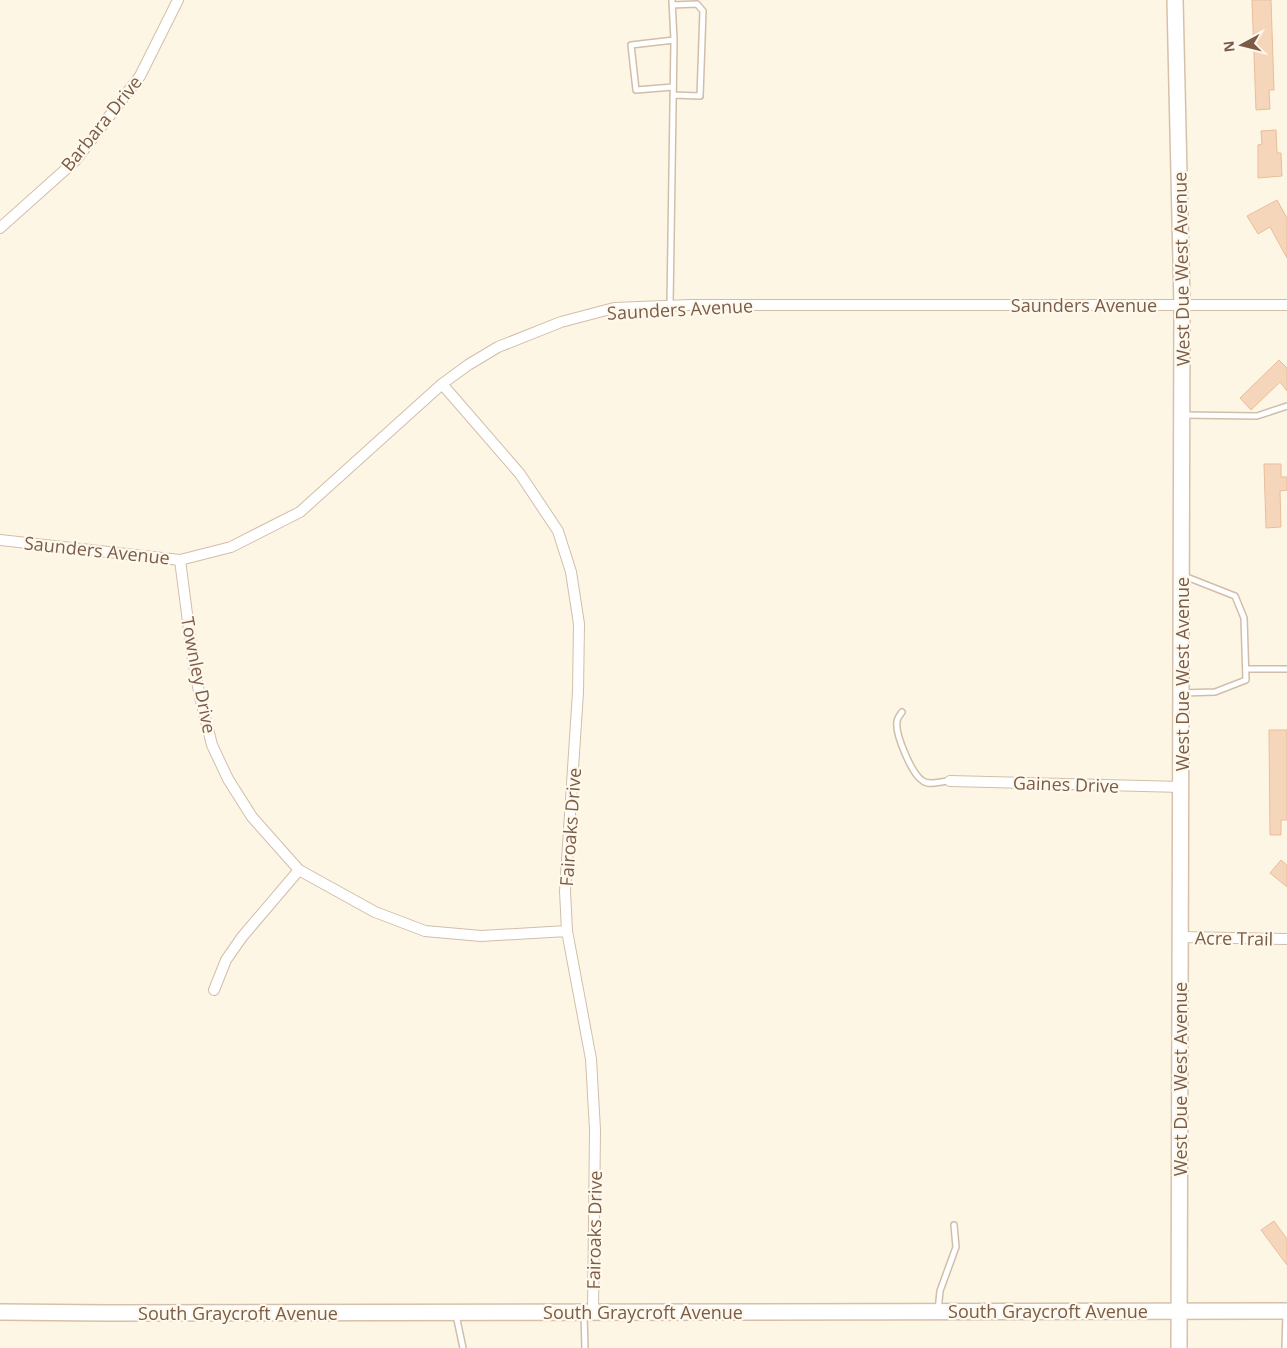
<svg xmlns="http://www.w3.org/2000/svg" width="1287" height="1348" font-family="'Open Sans',sans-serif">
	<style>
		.building { fill: #f6d6ba; stroke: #eabd99 }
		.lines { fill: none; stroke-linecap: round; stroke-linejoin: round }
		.service-casing { stroke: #d1bea9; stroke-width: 8 }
		.minor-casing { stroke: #d1bea9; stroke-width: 12 }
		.secondary-casing { stroke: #d7c0a9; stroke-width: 18 }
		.service { stroke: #fff; stroke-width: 5 }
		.minor { stroke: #fff; stroke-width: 10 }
		.secondary { stroke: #fff; stroke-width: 15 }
		.labels { text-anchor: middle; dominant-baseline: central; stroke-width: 4.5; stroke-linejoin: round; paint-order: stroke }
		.street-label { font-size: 18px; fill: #7a5c47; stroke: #fff9ed }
	</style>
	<rect width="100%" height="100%" fill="#fef6e5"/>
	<path class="building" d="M1252,0h19l3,90h-5l1,19 -14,1z
		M1276,130l1,23h4l1,23 -24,2v-33l4,-1 -1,-13z
		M1277,200l10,18v40l-17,-31 -12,7 -11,-18z
		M1279,360l8,8v23l-7,-9 -29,28 -11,-12z
		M1264,464h17v13h6v13l-7,1 1,36 -15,1z
		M1269,730h18v90h-6v15h-11z
		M1281,860l6,5v22l-17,-14z
		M1274,1221l13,18v26l-26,-35z"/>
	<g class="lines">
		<defs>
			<path id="service" d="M672,5l25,-1 6,7 -3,85 -27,-1
				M673,87l-37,3 -5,-45 43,-5
				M670,305l4,-265 -2,-40
				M1183,415l74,1 30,-10
				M1246,669h41
				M1182,693l33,-1 31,-12 -2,-62 -9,-22 -51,-20
				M902,712c-2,3 -5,6 -5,10 -2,12 15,53 26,59 6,5 19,0 27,0
				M938,1311l2,-20 16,-44 -2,-22
				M456,1315l7,33
				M584,1315l1,33
				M1285,1348l1,-34"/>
			<path id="minor" d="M0,228l75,-67 65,-85 38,-76
				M442,384l78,90 38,57 13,41 8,52 -1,68 -13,199 2,40 24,128 4,71 -2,182
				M0,540l180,20 51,-13 69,-35 142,-128 26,-19 30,-18 63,-25 53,-14 76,-3h597
				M180,560l13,100 7,37 12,48 16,34 24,38 47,53 76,42 50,19 56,5 86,-5
				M950,781l232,6
				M1181,937l106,2
				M214,990l12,-30 16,-23 57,-67"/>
			<path id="secondary" d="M1175,0l7,305 -3,1043
				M0,1312l108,1 1179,-2"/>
		</defs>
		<use href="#service" class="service-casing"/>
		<use href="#minor" class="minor-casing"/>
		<use href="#secondary" class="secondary-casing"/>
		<use href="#service" class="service"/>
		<use href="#minor" class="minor"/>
		<use href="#secondary" class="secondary"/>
	</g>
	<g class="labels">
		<g class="street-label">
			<text transform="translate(101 123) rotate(-51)">Barbara Drive</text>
			<text transform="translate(1181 269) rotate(-91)">West Due West Avenue</text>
			<text x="1084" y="305">Saunders Avenue</text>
			<text transform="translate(680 309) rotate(-3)">Saunders Avenue</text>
			<text transform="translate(97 550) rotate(6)">Saunders Avenue</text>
			<text transform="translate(1182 674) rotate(-90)">West Due West Avenue</text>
			<text transform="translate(199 675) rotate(79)">Townley Drive</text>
			<text transform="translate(1066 784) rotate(2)">Gaines Drive</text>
			<text transform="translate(570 827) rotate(-86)">Fairoaks Drive</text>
			<text transform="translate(1234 938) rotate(1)">Acre Trail</text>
			<text transform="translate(1180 1079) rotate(-90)">West Due West Avenue</text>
			<text transform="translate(594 1230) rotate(-89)">Fairoaks Drive</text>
			<text x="1048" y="1311">South Graycroft Avenue</text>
			<text x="643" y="1312">South Graycroft Avenue</text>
			<text x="238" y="1313">South Graycroft Avenue</text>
		</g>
	</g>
	<g transform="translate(1242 45) rotate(263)" stroke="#fff9ed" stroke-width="4" paint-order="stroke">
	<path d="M0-4L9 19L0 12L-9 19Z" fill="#7a5c47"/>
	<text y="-8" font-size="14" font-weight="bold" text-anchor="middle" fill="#7a5c47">N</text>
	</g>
</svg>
